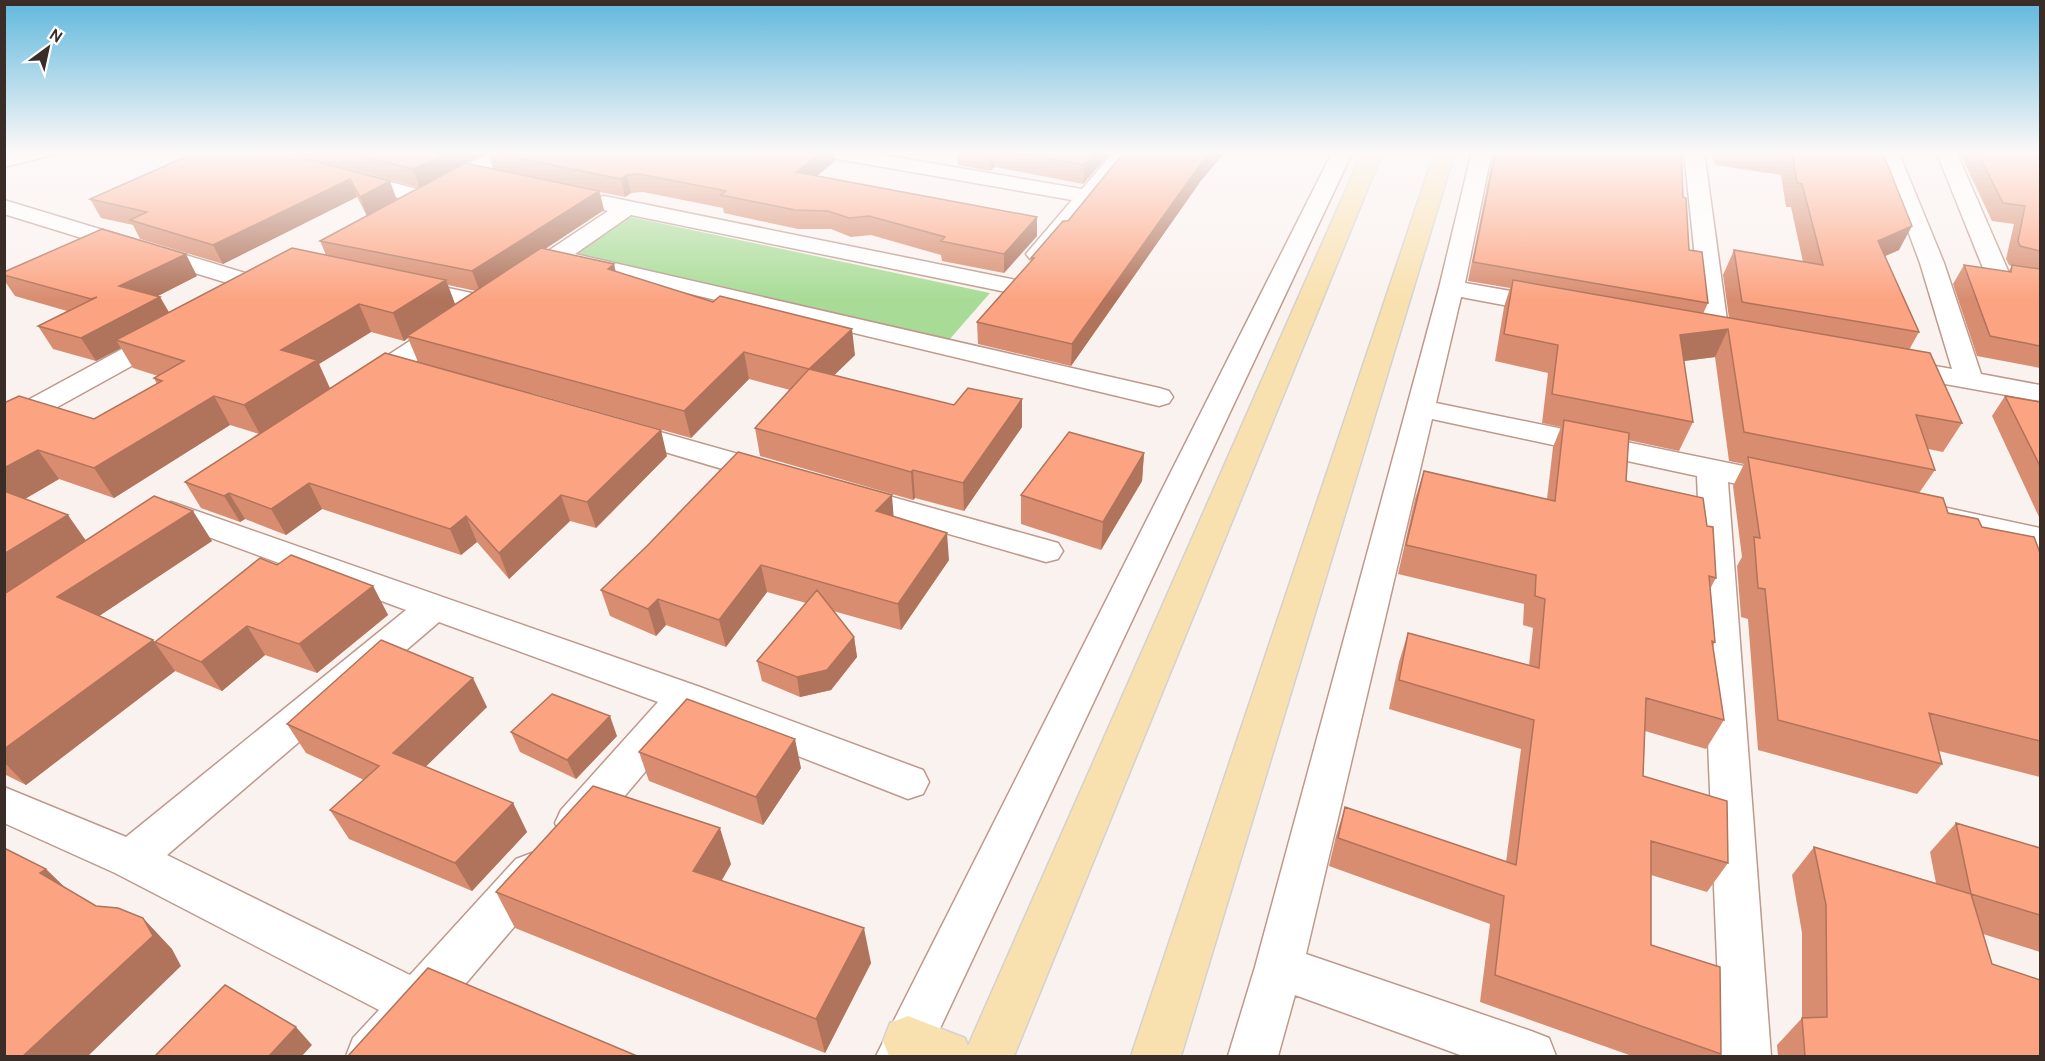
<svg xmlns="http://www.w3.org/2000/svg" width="2045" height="1061" font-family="Cabin,sans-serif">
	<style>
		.green { fill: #a8dc96 }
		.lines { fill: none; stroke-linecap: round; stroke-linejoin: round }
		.minor-casing { stroke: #be998c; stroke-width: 3 }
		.major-casing { stroke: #d4d1cf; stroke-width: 3 }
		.minor { fill: #fff; fill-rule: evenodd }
		.major { fill: #f9e1af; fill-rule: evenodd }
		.wall { fill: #d98d70; fill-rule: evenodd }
		.shaded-wall { fill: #b0735b }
		.building { fill: #fca482; stroke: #b0735b; stroke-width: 1.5 }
	</style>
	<rect width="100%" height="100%" fill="#faf2ef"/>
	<path class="green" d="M631,217l359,76 -41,47 -373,-87z"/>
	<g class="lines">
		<defs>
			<path id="minor" d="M22,151h34l-3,4 -49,12v-12z
				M493,151h25l-3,4 -66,38h-16l-3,-5 3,-5z
				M816,151h44l222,38 33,-38h21l-90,108h-16l-4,-5 46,-54 -246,-43 -7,-2z
				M1333,151h20l-426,905h-51z
				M1472,151h20l-27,132 86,15 9,3 4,5 -4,5 -9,3 -90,-17 -25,106 346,71 11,3 5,7 -5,7 -11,3 -54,-12 43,574h-50l-24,-580 -265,-57 -126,535 225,77 18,7 7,18h-93l-168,-61 -17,61h-50l27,-89 184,-679z
				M1684,151h20l25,184 -4,6 -9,2 -9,-2 -4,-6z
				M1878,151h20l46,112 37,111 59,11v16l-145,-26 -10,-2 -4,-6 4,-6 10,-2 57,10 -32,-106z
				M1936,151h20l53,122 -3,5 -9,2 -9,-2 -3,-5z
				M349,171l83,22 3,5 -3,5 -8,2 -83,-23 -3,-5 3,-5z
				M604,196l407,83 9,2 3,5 -3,5 -9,2 -380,-78 -56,39 584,134 10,3 4,6 -4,6 -10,3 -598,-143c-14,10 -28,25 -46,20l-3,-5 3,-5 93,-62 -12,-3 -3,-5 3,-5z
				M4,200l264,80 3,5 -3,5 -9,2 -9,-2 -246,-76z
				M410,280l85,18 4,5 -4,5 -9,3 -85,-19 -3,-5 3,-5z
				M451,318l9,2 4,6 -4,6 -84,56 -10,2 -10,-2 -4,-6 4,-6 86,-56z
				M166,328l9,2 4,6 -4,6 -161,89 -10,3v-21l153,-83z
				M621,421l163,46 5,7 -5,7 -11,3 -162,-48 -5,-6 5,-6z
				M849,485l209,58 5,8 -5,8 -12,3 -208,-60 -5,-7 5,-7z
				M171,502l529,185 223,83 6,12 -6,12 -15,5 -215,-84 -102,121 -15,5 -15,-5 -6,-13 6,-13 97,-108 -219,-80 -272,233 243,120 106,-116 16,-6 16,6 6,14 -6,14 -144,169h-58l7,-18 26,-28 -264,-137 -111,-50v-36l122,50 280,-227 -246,-91 -5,-7 5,-7z
				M1938,506l102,22v22l-114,-26 -4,-7 4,-7z"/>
			<path id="major" d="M1363,151h20l-369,905h-125l-6,-15 7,-18 18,-7 57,22 3,8z
				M1435,151h20l-274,905h-50z"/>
		</defs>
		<use href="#minor" class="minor-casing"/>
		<use href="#major" class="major-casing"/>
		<use href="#minor" class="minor"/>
		<use href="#major" class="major"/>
	</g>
	<path class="wall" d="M277,151l120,49 96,-31 -5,-17 347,9 -18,15 220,60 -33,37 -62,-12 -1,-6 -70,-20 -20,2 -20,-8h-33l-74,-16 -1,-5 -80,-16 -12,1 -6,4 -25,-5 4,18 -59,39 70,22 240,84 -21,20 120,30 68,-6v28l-58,84 -49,-13 -2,2 -153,-44 -5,-28 35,-38 -41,-11 -58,59 -160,-45 136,63 -71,72 -26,-7 -61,58 -32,-37 -16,13 -139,-46 -36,26 -41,-16 -5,3 -39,-14 -16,-26 74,-48 -29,-9 -116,73 -55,-19 -34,20 61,41 126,1 -113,75 54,24 2,2 122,-77 96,21 15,29 -71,58 -52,-18 -43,36 -47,-20 -149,114 -22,-11v-371l90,16 63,-35 -3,-6 4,-2 -25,-8 -12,-20 -25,13 -43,-12 -15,-23 29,-15 -52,-15 -11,-16v-8l193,4 -39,20 2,1 9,15 157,-57 -6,-14 47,-25 -10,-19 -134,67 -83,-25 -7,-14 -32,-7 -11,-19zM448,285l28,6 -21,13zM371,332l33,9 4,-3 10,24 -88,26 -11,-24z
		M281,151h208l-69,37z
		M957,151h155l-29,33 -88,-17 -5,4 -32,-6z
		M1493,151h188l2,46 6,53 19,53 -5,11 26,4 -6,-43 11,-25 69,12 -12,-55h-5l-5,-32 -66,-10 -6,-14h173l17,99 -14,6 34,76 -10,18 53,73 -19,29 -15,-3 7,21 -16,23 29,20 34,14 58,26v224l-101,-26 3,13 -25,30 -159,-44 -10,-131 -7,-2 -4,-51 5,-9 -9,-71 11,-22 -15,-3 -14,-104 -31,4 9,61 -14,29 -51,-11 -2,41 81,45 9,52 -6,11 5,53 -2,4 11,74 -18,29 -61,-18 -2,45 85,87 -21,29 -56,-17v70l70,109 -2,2h-87l-152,-54 10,-78 -161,-58 7,-30 9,-29 161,55 15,-113 -132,-40 10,-47 9,-29 121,32 4,-37 -10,-3 1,-21 -126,-30 17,-75 9,-28 123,28 6,-52 8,-20 -19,-4 6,-50 -53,-12 9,-54 6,-19 -42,-7 26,-130z
		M1959,151h81v217l-63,-12 -24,-72 11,-19 44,7 4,-6 -3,-1 -3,-6 8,-35 -22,-3z
		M1200,182l-129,184 -93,-22 -1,-22 54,-61v-3l37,-37z
		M2005,396l35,6v116l-1,-1 -47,-101z
		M1144,453l-2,28 -41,69 -80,-26v-29z
		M894,516l55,44 -48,70 -68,-19 21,26 3,20 -26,33 -31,7 -38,-16 -5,-20 49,-58 -39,-11 -41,55 -60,-22 -10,11 -46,-20 -9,-26z
		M487,707l-62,60 88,36 14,29 -55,59 -123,-52 -19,-29 34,-30 -58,-27 -19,-29z
		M511,732l106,4 -41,43 -56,-27z
		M639,752l162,16 -38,57 -114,-44z
		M1956,823l84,25v104l-57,-18 9,30 48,92h-262l-1,-11 25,-27v-85l-10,-58 22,-28 122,36 -6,-31z
		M731,864l-9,16 149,83 -46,90 -310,-125 -19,-36z"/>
	<path class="shaded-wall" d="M449,151h40l-69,37 -7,-19z
		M824,151h10l1,10 -36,29 -3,-18z
		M991,151h3l1,16 -5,4v-19z
		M1097,151h15l-29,33 1,-19z
		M1212,151h14l-26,31 -129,184 1,-22 130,-182z
		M627,175l4,18 -6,4 -4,-18z
		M350,179l7,18 -134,67 -10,-19z
		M390,181l7,19 -30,16 -7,-19z
		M599,191l5,19 -124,82 -8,-21z
		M1037,217v19l-33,37v-19z
		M1912,226l-13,24 -34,15 13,-24z
		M186,254l11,22 -65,33 -13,-23z
		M614,264l6,26 -12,-21z
		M446,280l10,27 -49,29 1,2 -4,3 -11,-28z
		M160,297l13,23 -57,20 5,8 -25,13 -15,-23z
		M359,304l12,28 -52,32 11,25 -70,45 -16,-29 37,-55z
		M852,329l3,26 -42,41 -4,-27z
		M1728,329l-13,28 -47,6 12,-28z
		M744,352l5,27 -58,59 -7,-27z
		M214,396l16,29 -116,73 -20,-30z
		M1022,399v28l-58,84 -1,-28z
		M661,430l6,26 -71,72 -9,-26z
		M38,450l21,29 -55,32v-43z
		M1144,453l-2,28 -41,69 2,-28z
		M913,470l2,28 -2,2 -2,-28z
		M309,483l13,26 -36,26 -15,-26z
		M229,493l16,26 -5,3 -16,-26z
		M561,495l9,26 -61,58 -10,-26z
		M892,495l2,26 -18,-10z
		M193,511l19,30 -131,87 -24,-31z
		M68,515l21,30 -85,55v-46z
		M466,516l11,26 -16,13 -11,-26z
		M947,533l2,27 -48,70 -3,-26z
		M761,565l6,27 -41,55 -7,-27z
		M373,586l15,29 -71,58 -18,-29z
		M658,599l8,26 -10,11 -8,-27z
		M247,626l18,29 -43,36 -21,-29z
		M854,637l3,20 -26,33 -31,7 -3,-20z
		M153,640l22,31 -149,114 -22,-23v-13z
		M473,678l14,29 -77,75 -17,-29z
		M610,716l7,20 -41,43 -9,-19z
		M795,739l6,29 -38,57 -7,-28z
		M513,803l14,29 -55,59 -17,-28z
		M720,828l11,36 -25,43 -13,-36z
		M46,869l31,30 -37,-26z
		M143,918l29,31 9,17 -93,90h-65z
		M864,928l7,35 -46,90 -9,-34z
		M296,1027l16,18 -10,11h-33z"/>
	<path class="building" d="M183,151h94l113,30 -30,16 -10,-18 -137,66 -83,-25 17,-8 -57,-13 95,-42z
		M341,151h108l-36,18z
		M490,151h334l-28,21 241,45 -33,37 -63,-13 4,-4 -76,-21 -20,2 -21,-7 -33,-1 -74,-15 5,-4 -87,-17 -12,1 -6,4 -133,-27z
		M1009,151h88l-13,14z
		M1125,151h87l-10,11 -130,182 -95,-22 57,-64h-3l32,-37h5z
		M1496,151h185l2,46 3,1 3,52 13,2 6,51 -235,-41z
		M1780,151h102l30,75 -34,15 41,91 -177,-30 -8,-52 89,15 -21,-81 -5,-1 -5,-31z
		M1977,151h63v100l-20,-5 -2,-5 7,-35 -22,-3z
		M465,163l134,28 -127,80 -152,-30z
		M102,229l84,25 -67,32 41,11 -79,41 -43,-12 59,-29 -6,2 -87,-24v-3z
		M292,248l154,32 -53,33 -34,-9 -78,46 36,10 -73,45 -30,-9 -120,72 -56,-18 -34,18v-65l15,-7 75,23 68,-38 -8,-3 30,-17 -68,-21z
		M541,248l73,16 -6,5 105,33 7,-6 132,33 -43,40 -65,-17 -60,59 -277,-75z
		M1964,265l47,7 1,-7 28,4v77l-50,-10z
		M1513,280l417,73 32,70 -46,-8 19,55 -191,-38 -16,-103 -48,6 13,87 -141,-28 6,-49 -54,-11z
		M385,353l276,77 -74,72 -26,-7 -62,58 -33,-37 -16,13 -141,-46 -38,26 -42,-16 -5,3 -39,-14z
		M809,369l145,36 14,-17 54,11 -59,84 -50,-13 -2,2 -156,-44z
		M2005,396l35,6v64z
		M1564,420l65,13 -3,48 77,17 4,28 6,1 3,51 -7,-2 6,66 -3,-1 12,79 -78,-22 -3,78 84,25 1,62 -77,-22v104l69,22 1,87 -226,-79 9,-79 -166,-58 7,-31 171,58 18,-145 -135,-40 9,-47 131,35 6,-69 -10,-3 1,-21 -130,-30 18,-74 131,30z
		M1069,432l75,21 -41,69 -82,-27z
		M738,452l154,43 -16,16 71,22 -49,71 -137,-39 -42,55 -61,-21 -10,10 -47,-19 46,-44z
		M1748,457l195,41 5,15 30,6 4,8 52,10 6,16v188l-111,-28 13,51 -164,-44 -13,-131 -7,-1 -4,-51 6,1z
		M4,491l64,24 -64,39z
		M154,496l39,15 -136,86 96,43 -149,109v-155z
		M291,555l82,31 -74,58 -52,-18 -46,36 -46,-20 105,-84 17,7z
		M817,590l37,47 -27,33 -30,7 -40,-16z
		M381,640l92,38 -80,75 120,50 -58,60 -125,-53 49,-44 -92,-42z
		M552,694l58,22 -43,44 -56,-28z
		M687,699l108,40 -39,58 -117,-45z
		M593,786l127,42 -27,43 171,57 -48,91 -320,-127z
		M1956,823l84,25v67l-69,-21z
		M1814,847l157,47 21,70 48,16v76h-235l-3,-38 25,-1 -1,-112z
		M4,848l42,21 -6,4 56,33 22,2 25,10 10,18 -130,120h-19z
		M428,968l209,88h-289z
		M225,985l71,42 -27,29h-114z"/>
	<linearGradient id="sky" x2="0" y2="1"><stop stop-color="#5fb8dd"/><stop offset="0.51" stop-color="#fdf9f8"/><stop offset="1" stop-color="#fdf9f8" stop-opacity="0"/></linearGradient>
	<rect width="2045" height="299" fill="url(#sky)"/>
	<rect width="2045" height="1061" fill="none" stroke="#3a2c26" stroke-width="12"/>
	<g transform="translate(48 48) rotate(33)" stroke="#ffffff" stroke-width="4.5" paint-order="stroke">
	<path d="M0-4.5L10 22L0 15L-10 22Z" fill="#3a2c26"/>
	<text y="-9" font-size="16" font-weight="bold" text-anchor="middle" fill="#3a2c26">N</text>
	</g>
</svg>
